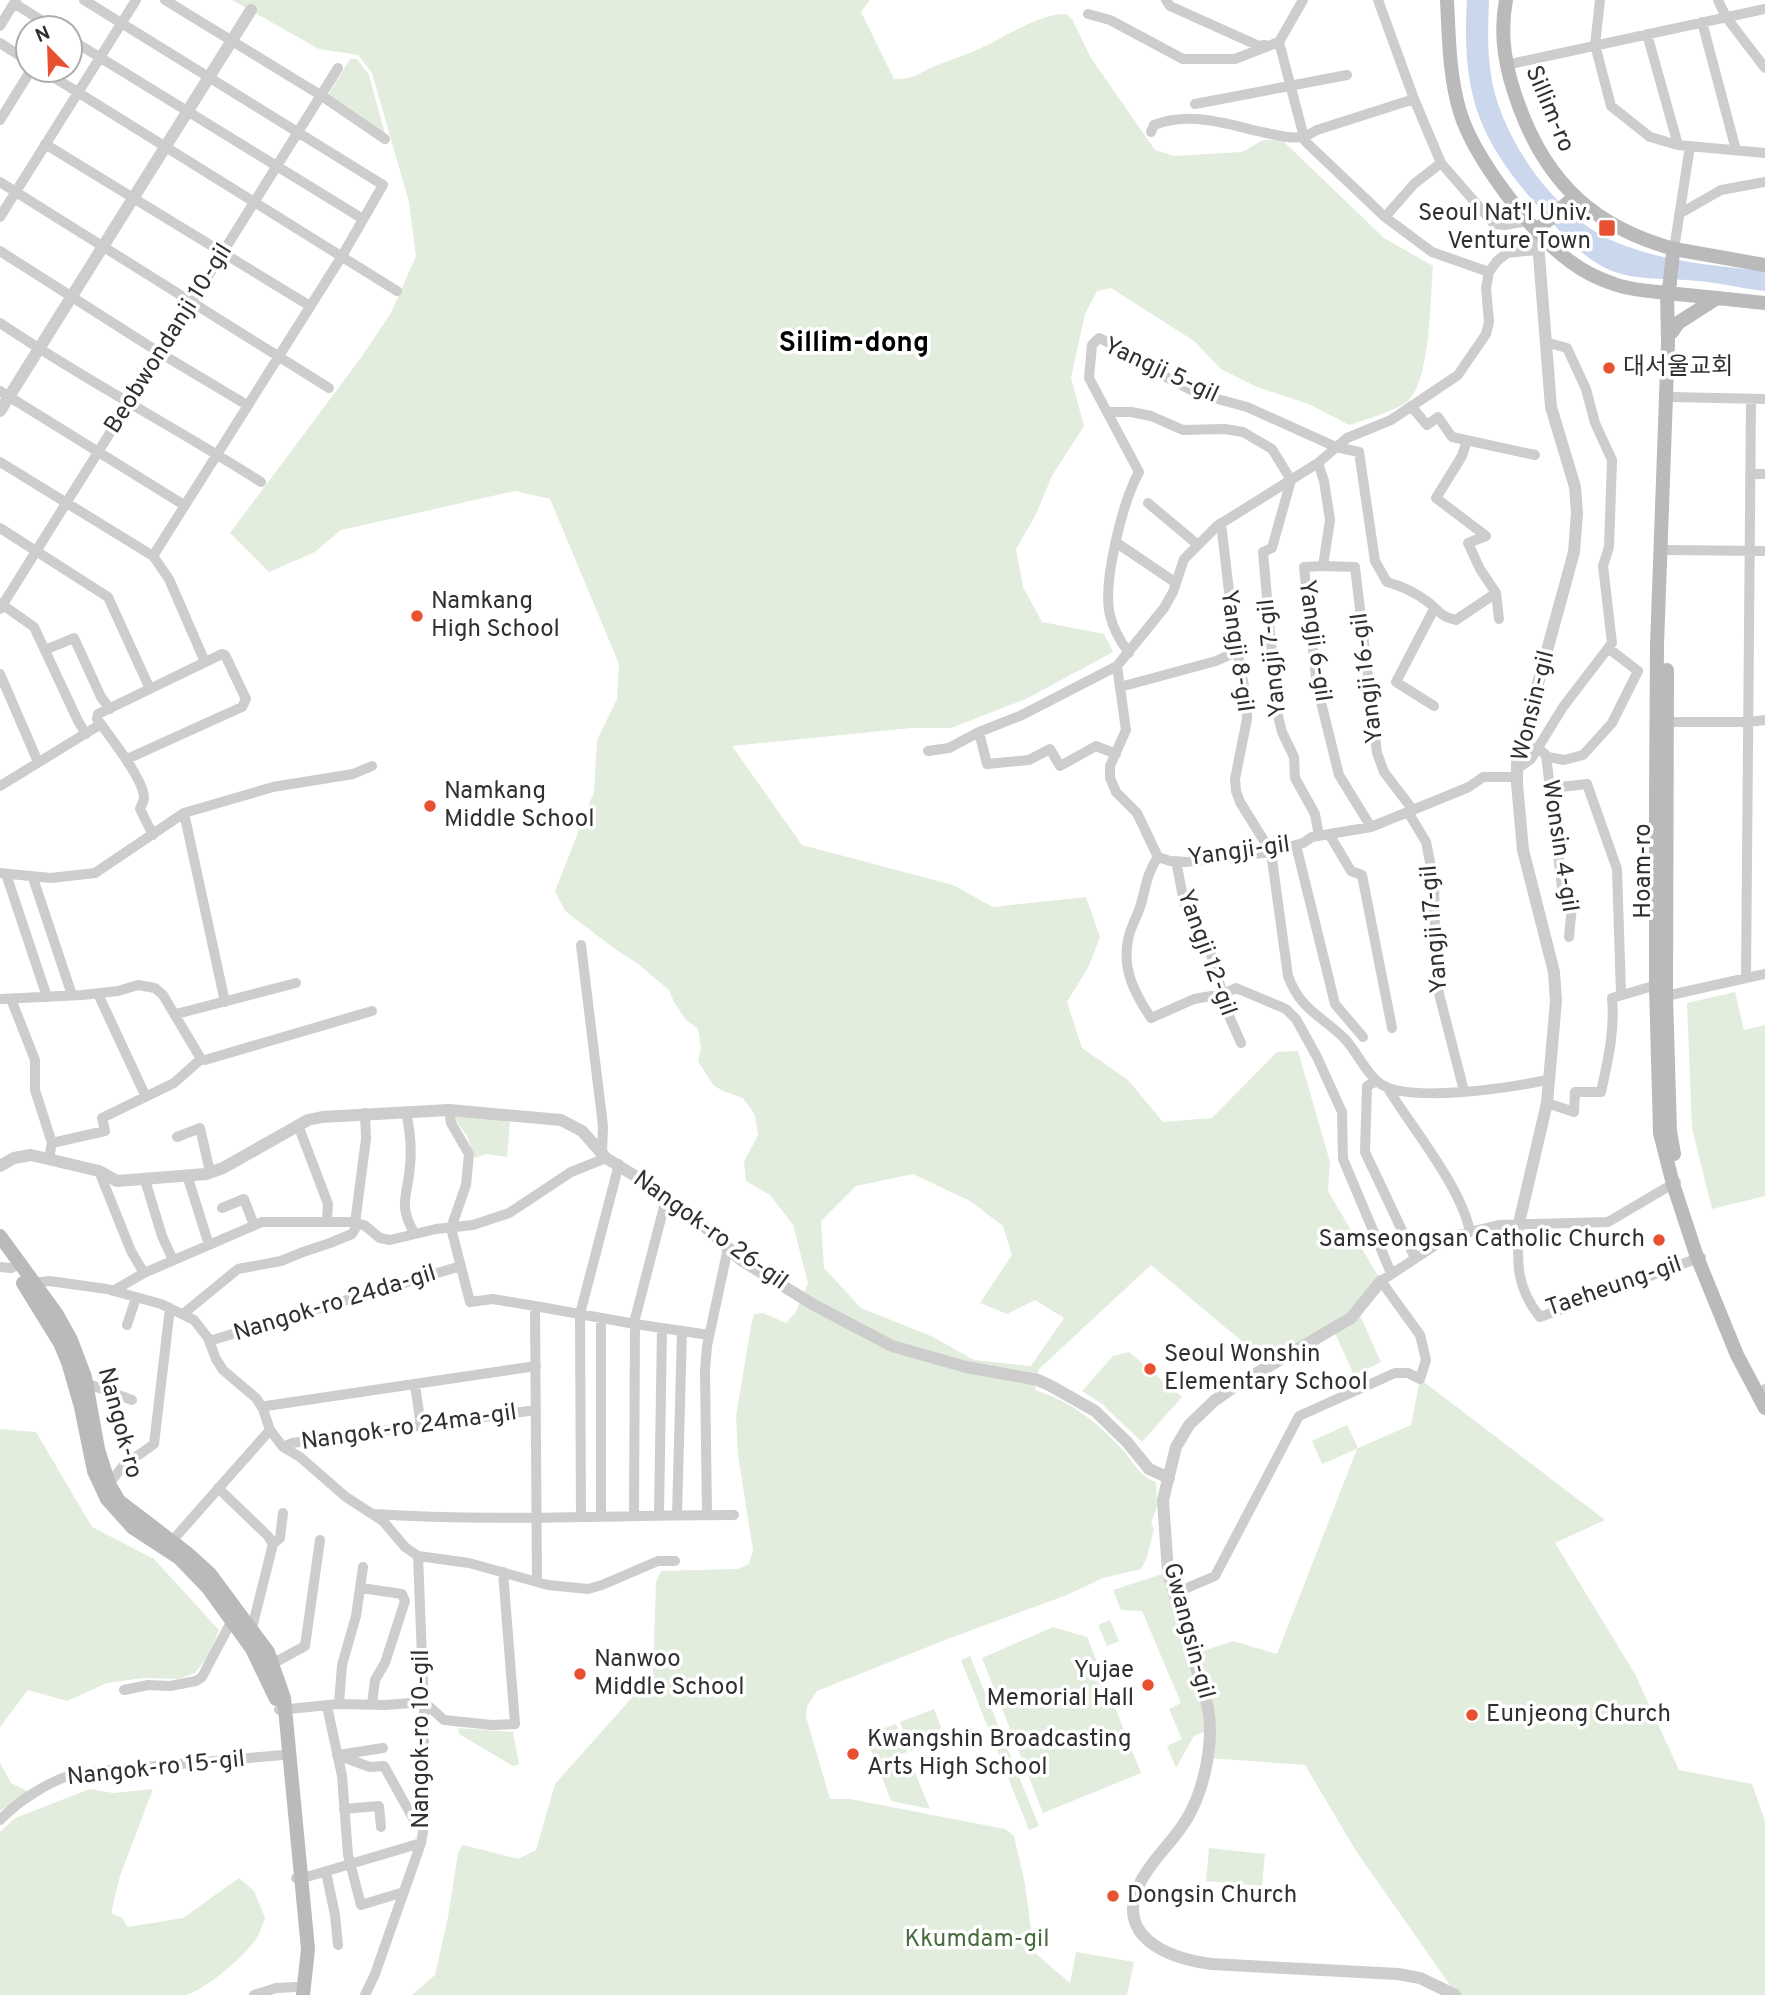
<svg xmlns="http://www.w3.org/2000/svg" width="1765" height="1995" font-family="Overpass,'Noto Sans KR',sans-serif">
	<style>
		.green { fill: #e2edde; fill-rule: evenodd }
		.water { fill: #cad7ed }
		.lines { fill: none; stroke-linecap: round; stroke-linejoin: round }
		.minor { stroke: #cdcdcd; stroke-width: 10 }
		.tertiary { stroke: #cdcdcd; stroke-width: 12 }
		.secondary { stroke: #bababa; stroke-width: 14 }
		.secondary-bridge { stroke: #bababa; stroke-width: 14 }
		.poi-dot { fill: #e75131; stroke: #fff; stroke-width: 2.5 }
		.labels { text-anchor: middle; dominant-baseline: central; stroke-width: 7; stroke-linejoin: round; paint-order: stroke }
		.street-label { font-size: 24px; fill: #303030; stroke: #fff }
		.poi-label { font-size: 24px; fill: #303030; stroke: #fff; text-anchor: start }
		.park-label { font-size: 24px; fill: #476d3c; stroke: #fff }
		.quarter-label { font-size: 28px; font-weight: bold; fill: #000; stroke: #fff }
	</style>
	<rect width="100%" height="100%" fill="#fff"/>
	<path class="green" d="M232,0h638l-9,12 33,67c21,0 23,-5 41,-13 15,-6 31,-11 46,-18 26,-11 56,-34 85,-34l6,5 19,39 64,92 19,6 68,-4 21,-12h19l102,98 49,28c-3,33 -2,110 -24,134 -8,9 -47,21 -60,25l-40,-21 -52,-17 -36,-18 -27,-28 -83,-53 -14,3 -12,23 -14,64 13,48 -32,50 -17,40 -19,33 7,38 19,35 62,12 9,18 -87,47 -75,29h-40l-179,18 70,99 151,40 40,22 93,-10 14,40 -11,29 -22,36 15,46 46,32 35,42 49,-4 65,-66 21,-1 32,111 -2,29 53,90 -23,30 23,51 -27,13 -21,-46 -63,36 -119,-100 -112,104 -4,21c35,11 61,31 86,58 12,12 17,28 35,34l1,25 -6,16 3,6 -8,31 -5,9 -38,9 -36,17 -122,45 -128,51 -10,15 -1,11 24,82h20l155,30 9,7 11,48 9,68 36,31 6,-31 58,10 -7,33h-715l23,-20 13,-58 10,-64 5,-8 55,14 18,-9 19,-66 98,-110 3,-92 5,-11 76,-2 12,-5 4,-14 -15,-95 -2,-39 15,-90 3,-12 9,-1 23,10 10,-11 12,-29 -15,-58 -23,-30 -24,-14 -2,-19 14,-27 -3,-20 -12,-17 -20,-7 -10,-6 -15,-24 3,-14 -3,-18 -12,-9 -12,-18 -5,-12 -32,-27 -22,-14 -50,-38 -10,-20 39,-99 3,-52 20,-41 2,-35 -69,-165 -35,-8 -174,39 -26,22 -46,20 -39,-39 130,-174 31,-46 25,-57 -7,-54 -37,-129 -14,-18 -39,-6zM913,1174l57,27 33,25 9,29 -32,48 27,11 28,-14 29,18 -33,48 -57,-6 -43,-24 -70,-28 -37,-40 -3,-47 35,-35z
		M350,59h7l12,16 17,63 -59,-41z
		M1735,992l9,38 21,-5v171l-53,13 -20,-81 -5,-125z
		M457,1115l50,4 3,4 -3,34 -21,-3 -11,4 -8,-22 -13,-18z
		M1129,1352l53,45 -40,45 -41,-39 -19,-12 31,-35z
		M1420,1379l185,141 -50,23 80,131 44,96 73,14 13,37v174h-308l-101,-144 -51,-86 -97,-7 3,-29 -17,7 -18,32 -9,-22 15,-7 -13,-30 12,-6 -39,-92 -21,-1 -8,-20 55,-18 26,82 39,-13 44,13 80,-205 -35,15 -10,-23 35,-16 11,23 53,-23z
		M0,1429l36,3 56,95 62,32 65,71 -10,25 -14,18 -17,6 -35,-1 -36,5 -40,18 -39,-11 -28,37z
		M1110,1620l9,21 -12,5 -9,-21z
		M1053,1627l34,10 54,136 -98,40 -61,-155z
		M970,1656l69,170 -10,4 -68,-170z
		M934,1709l7,18 -6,14 -24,10 -11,-29z
		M896,1724l11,28 -30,13 -12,-30z
		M458,1728l55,4 6,32 -6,2 -54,-32z
		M0,1763l11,20 24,12 -22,7 -13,9z
		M911,1763l19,46 -39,-8 -10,-26z
		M90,1789l23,4 40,-4 -33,87 -9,37 11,5 6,9 55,-9 56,-40 15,13 11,27c-3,7 -5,15 -9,21 -12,18 -50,50 -70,56h-186v-163l15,-14z
		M1209,1848l56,6 -3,32 -56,-5z"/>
	<path class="water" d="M1467,0h22c-1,25 -2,50 2,75 9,63 67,145 127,168 47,19 98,23 147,28v20c-26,-3 -53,-10 -79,-11 -24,-2 -51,0 -74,-9 -27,-11 -46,-33 -65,-54 -66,-74 -86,-116 -80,-217z"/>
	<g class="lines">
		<path class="minor" d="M84,0l299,185 -41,71 -189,300
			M165,0l157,96 63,43
			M1166,0l4,6 89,40 6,-1
			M1303,0l-24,42 26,99 80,76 47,35 57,20
			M1378,0l36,99 27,64 53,61 10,1 25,-4
			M1600,0l-5,45 16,61 39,31 28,8 87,8
			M1718,0l8,17 39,51
			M14,3l39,25
			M1088,14l22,6 73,39h52l44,-17
			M1702,22l34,128
			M0,26l16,-26
			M1647,34l31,111
			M70,39l293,180
			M0,43l28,18
			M1506,65l259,-56
			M42,70l355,221
			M1195,104l152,-29
			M0,120l31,-50
			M1151,132l3,-7c40,-15 77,1 117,9 9,2 23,5 32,3 5,-1 10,-5 14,-7l97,-31
			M45,144l265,162
			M0,182l329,206
			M1679,214l42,-24 44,-8
			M0,217l136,-217
			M1385,217l29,-33 27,-21
			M1674,249l16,-103
			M0,251l160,102 87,52
			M0,323c84,57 175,104 261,159
			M0,391l184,114
			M1671,397l94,2
			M1411,406l16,19 11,-8 14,20 83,18
			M1107,412l32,60c-16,29 -37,111 -29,143 3,14 10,26 19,38
			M1467,440l-5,16 -26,42 50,38 -18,7 12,26 16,24 3,26
			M0,462l153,94 16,23 36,83
			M1318,463l6,18 6,39 -7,46 -19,1 13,119 22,89 32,52
			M1750,474h15
			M1148,503l50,42
			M1221,523l13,111 12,63 1,22 -12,60 1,12 4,11 31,50 17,124c13,35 33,39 57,63 12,13 19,31 33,43 27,23 135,5 169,-2
			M0,528l108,69 42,92
			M1117,543l59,40
			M1666,550l99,1
			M1323,566l32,1 22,186 7,19 29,38
			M0,603l34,24 44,94 8,13
			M0,609l338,-541
			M45,650l29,-12 27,59 9,12
			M0,674l38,88
			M1120,687l96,-26 22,-10
			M1434,706l-38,-24 38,-73
			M1667,722h82l16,-2
			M101,724c11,16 43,56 43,74 0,4 -3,7 -4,11l13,26
			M979,732l8,32 42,-4 21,-11 10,17 36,-20 20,8
			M1537,747l11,10 16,3 19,-5 29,-32 26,-52 -30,-23
			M928,751l21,-3 30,-16 43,-17 95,-49
			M1546,755l18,149 8,2 -3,31
			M1517,769l14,-10 32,-52 49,-64 -9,-77 6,-19 3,-87 -17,-37 -9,-34 -19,-41 -22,-6
			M1517,777h-34l-14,10 -98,40 -59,10 -9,6 -32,9 -84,10 -17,-1 -12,-4 -21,-44 -21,-21 -6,-14v-12l16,-36 -9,-64 47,-58 9,-16 11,-33 33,-33 101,-63 29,-25 44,-18 67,-45 28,-41 3,-12 -3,-34 3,-16 8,-11 10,-8 30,-3
			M0,786l101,-62 -4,-5 1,-5 124,-60 3,1 21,44 -4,8 -115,52
			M1551,788l36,-4 30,85 4,125
			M1408,812l18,30 8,40 2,100 28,109
			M184,813l41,189
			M1329,834l22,37 11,4 30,153
			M1319,836l-4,-22 -20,-36 -1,-21 -12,-25 -5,-20 -14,-160 9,-4 19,-68 -19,-31 -29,-17 -18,-3 -42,1 -32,-14 -20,-4h-24l-18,-34 3,-33 7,-7 36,17 29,21 35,18 48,13 89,40 23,5 16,109 12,21c15,4 29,11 41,20 12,9 11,14 28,18l40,-27
			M1296,845l39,159 28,33
			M1158,857c-11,16 -12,29 -17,47 -3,12 -11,23 -13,36 -6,30 7,54 23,78l43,-19 29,-5 13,-6 50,21 10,10 21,38 25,55 1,47 48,114
			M1176,861l8,41 13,30 13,19 19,65 12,27
			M0,873l51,5 44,-5 89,-60 89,-26 80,-13 19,-8
			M6,874l41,123
			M33,878l39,117
			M581,945l22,181 -1,26
			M1746,978l5,-579
			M98,994l48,103
			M1666,996l99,-22
			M0,999l82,-4 36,-4 20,-6 17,3 8,7 38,64 4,1 167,-49
			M11,999l24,61v30l17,53 -3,15
			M176,1014l120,-31
			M1377,1081l-10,5 -2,66 50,106
			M1387,1087c25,41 74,99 83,145
			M1547,1103l27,9 1,-20h26c7,-32 14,-61 11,-94l48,-14
			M449,1110l2,13 18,31 -3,31 -15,43 19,74 23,-3 42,7 2,276
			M406,1112c4,18 6,35 4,54 -2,29 -13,39 5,68
			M298,1125l30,79 -1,17
			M177,1137l23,-9 10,44
			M52,1143l53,-12 -3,-13 72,-35 27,-24
			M99,1171l32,80 13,22
			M187,1175l22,70
			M145,1180l17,56 11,24
			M222,1208l22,-9 10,26
			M355,1223l11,-84 -1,-26
			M1519,1223c-2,38 -4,63 21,94l161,-60
			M0,1267l11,1 8,-4
			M30,1286l4,-3 15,-2 58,8 54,15 33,16 14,18 8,21 7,11 33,28 7,11 7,21 13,17 17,10 46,40 37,24 22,26 13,9 51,7 79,22 40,4 14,-4 56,-24h17
			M113,1291l31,-18 118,-51h89l13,3 16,13 10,2 46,-11 37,-4 36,-12 62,-41 35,-14
			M535,1306l100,18 74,11
			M183,1314l55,-45 43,-8 22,-9 27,-9 22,-9 6,-10
			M127,1325l9,-27
			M209,1341l252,-75
			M86,1383l46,17
			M415,1385l6,41
			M1764,1390l1,-1
			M263,1409l3,-3 270,-40
			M283,1447l9,-4 244,-33
			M109,1484l14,-18 31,-22 16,-136
			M218,1488l50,48 5,8 -21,84
			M373,1514c120,8 241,1 361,1
			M634,1515l1,-196 31,-120
			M659,1515l3,-187
			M677,1515l5,-184
			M707,1515l-2,-144 2,-25 21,-98
			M581,1517l-1,-203 39,-150
			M601,1517v-199
			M172,1541l98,-111
			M273,1544l7,-6 3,-25
			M361,1588l41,6 3,7
			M1173,1594l42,-18 84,-160 96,-43h13l12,6 6,-19 -6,-25 -39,-54 67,-44 51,-12 109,-3 68,-40
			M272,1664l33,-18 15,-106
			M124,1690l24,-5 22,1 26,-5 6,-4 29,-55
			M339,1704l3,-39 14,-49 7,-49
			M372,1704l3,-24 10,-17 20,-62
			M327,1706l15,70 6,79 13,50 43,-13
			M279,1710l60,-6 46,1 39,-3 20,18 48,5 23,-1 -12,-152
			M337,1755l33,12 14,-1 30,54 10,6
			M338,1755l45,-7
			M344,1809l35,-3 2,21
			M0,1820c19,-20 51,-40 77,-47l206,-18
			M326,1872l9,43 3,30
			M296,1878l14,-2 111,-33
			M254,1995l22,-7 21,-1
			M365,1995l10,-21 46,-131 3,-17v-119l-6,-151"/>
		<path class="tertiary" d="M0,411l251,-401
			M0,1166l14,-8 17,-3 68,16 18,10 89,-7 17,-6 85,-48 14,-3 127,-7 112,10 21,11 24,27 34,21 70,52 31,29 73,45 78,41 74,21 72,13 13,6 44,25 32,31 22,27 20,9
			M1519,1223l28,-120 9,-102 -2,-29 -31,-122 -6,-66v-24l57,-208 3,-39 -2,-26 -24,-80 -14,-177
			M1381,1281l-30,37 -116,68 -21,15 -25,24 -13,22 -13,53 5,72 40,136c6,33 -3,79 -20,109 -13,23 -35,41 -47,64 -29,55 26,77 70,83l187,10 22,4 35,17"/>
		<path class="secondary" d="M1447,0c2,37 2,76 13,112 14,46 72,122 111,150 12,9 28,17 43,22 16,6 35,7 53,9
			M1673,253l1,-4 91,16
			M1670,283l-3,10 1,49 -11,303 -1,156v184l4,148 13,51 24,73 40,98 28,53
			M1672,332l6,-9 39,-25 48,5
			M1667,670l-1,326 4,135 4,23
			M0,1236l56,77 15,27 14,37 13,72 11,35 10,17 68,52 23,21 58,78 16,46 24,251 -5,46
			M23,1283l37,60 8,19 13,45 13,64 13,28 26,29 46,30 29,30 44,61 24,50"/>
		<path class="secondary-bridge" d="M1506,0c-7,37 0,71 13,106 28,77 75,121 155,143
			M1537,230l37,-33
			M1670,281l3,-28
			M1667,293l50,5"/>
	</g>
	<g class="poi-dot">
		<rect x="1598" y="219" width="18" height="18" rx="3.5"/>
		<circle cx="1609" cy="368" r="7"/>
		<circle cx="417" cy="616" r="7"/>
		<circle cx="430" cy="806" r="7"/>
		<circle cx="1659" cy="1240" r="7"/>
		<circle cx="1150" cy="1369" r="7"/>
		<circle cx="580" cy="1674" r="7"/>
		<circle cx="1148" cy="1685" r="7"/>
		<circle cx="1472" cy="1715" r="7"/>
		<circle cx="853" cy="1754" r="7"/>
		<circle cx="1113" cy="1896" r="7"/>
	</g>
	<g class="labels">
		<g class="street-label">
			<text transform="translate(1549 109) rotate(67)">Sillim-ro</text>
			<text transform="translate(169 339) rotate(-58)">Beobwondanji 10-gil</text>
			<text transform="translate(1161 371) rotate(25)">Yangji 5-gil</text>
			<text transform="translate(1314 641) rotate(82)">Yangji 6-gil</text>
			<text transform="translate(1236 651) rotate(82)">Yangji 8-gil</text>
			<text transform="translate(1273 658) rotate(-96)">Yangji 7-gil</text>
			<text transform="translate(1368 678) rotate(-97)">Yangji 16-gil</text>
			<text transform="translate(1534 706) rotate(-76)">Wonsin-gil</text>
			<text transform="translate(1559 846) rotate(81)">Wonsin 4-gil</text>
			<text transform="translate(1239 852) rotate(-8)">Yangji-gil</text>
			<text transform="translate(1644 871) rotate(-90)">Hoam-ro</text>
			<text transform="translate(1435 929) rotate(-95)">Yangji 17-gil</text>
			<text transform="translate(1206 953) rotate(70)">Yangji 12-gil</text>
			<text transform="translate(710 1231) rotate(36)">Nangok-ro 26-gil</text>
			<text transform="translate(1614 1287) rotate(-19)">Taeheung-gil</text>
			<text transform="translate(335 1304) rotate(-17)">Nangok-ro 24da-gil</text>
			<text transform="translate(119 1423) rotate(75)">Nangok-ro</text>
			<text transform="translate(409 1428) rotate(-8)">Nangok-ro 24ma-gil</text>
			<text transform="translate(1188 1631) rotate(75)">Gwangsin-gil</text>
			<text transform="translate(422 1739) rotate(-90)">Nangok-ro 10-gil</text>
			<text transform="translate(156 1769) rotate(-6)">Nangok-ro 15-gil</text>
		</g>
		<g class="poi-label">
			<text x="1591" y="214" text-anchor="end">Seoul Nat'l Univ.<tspan x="1591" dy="28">Venture Town</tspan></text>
			<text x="1623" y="368">대서울교회</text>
			<text x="431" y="602">Namkang<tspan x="431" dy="28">High School</tspan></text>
			<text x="444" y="792">Namkang<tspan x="444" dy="28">Middle School</tspan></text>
			<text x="1645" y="1240" text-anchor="end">Samseongsan Catholic Church</text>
			<text x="1164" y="1355">Seoul Wonshin<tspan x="1164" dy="28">Elementary School</tspan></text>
			<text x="594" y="1660">Nanwoo<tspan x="594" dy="28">Middle School</tspan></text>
			<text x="1134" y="1671" text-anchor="end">Yujae<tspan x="1134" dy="28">Memorial Hall</tspan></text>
			<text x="1486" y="1715">Eunjeong Church</text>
			<text x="867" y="1740">Kwangshin Broadcasting<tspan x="867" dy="28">Arts High School</tspan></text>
			<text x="1127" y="1896">Dongsin Church</text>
		</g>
		<g class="park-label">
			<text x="977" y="1940">Kkumdam-gil</text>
		</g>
		<g class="quarter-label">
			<text x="854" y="344">Sillim-dong</text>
		</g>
	</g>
	<g transform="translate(49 49) rotate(337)"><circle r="33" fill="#ffffff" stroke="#acacac" stroke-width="2"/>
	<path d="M0-5L12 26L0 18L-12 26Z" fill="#e75131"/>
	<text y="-10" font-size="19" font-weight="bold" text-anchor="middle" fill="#303030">N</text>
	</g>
</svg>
